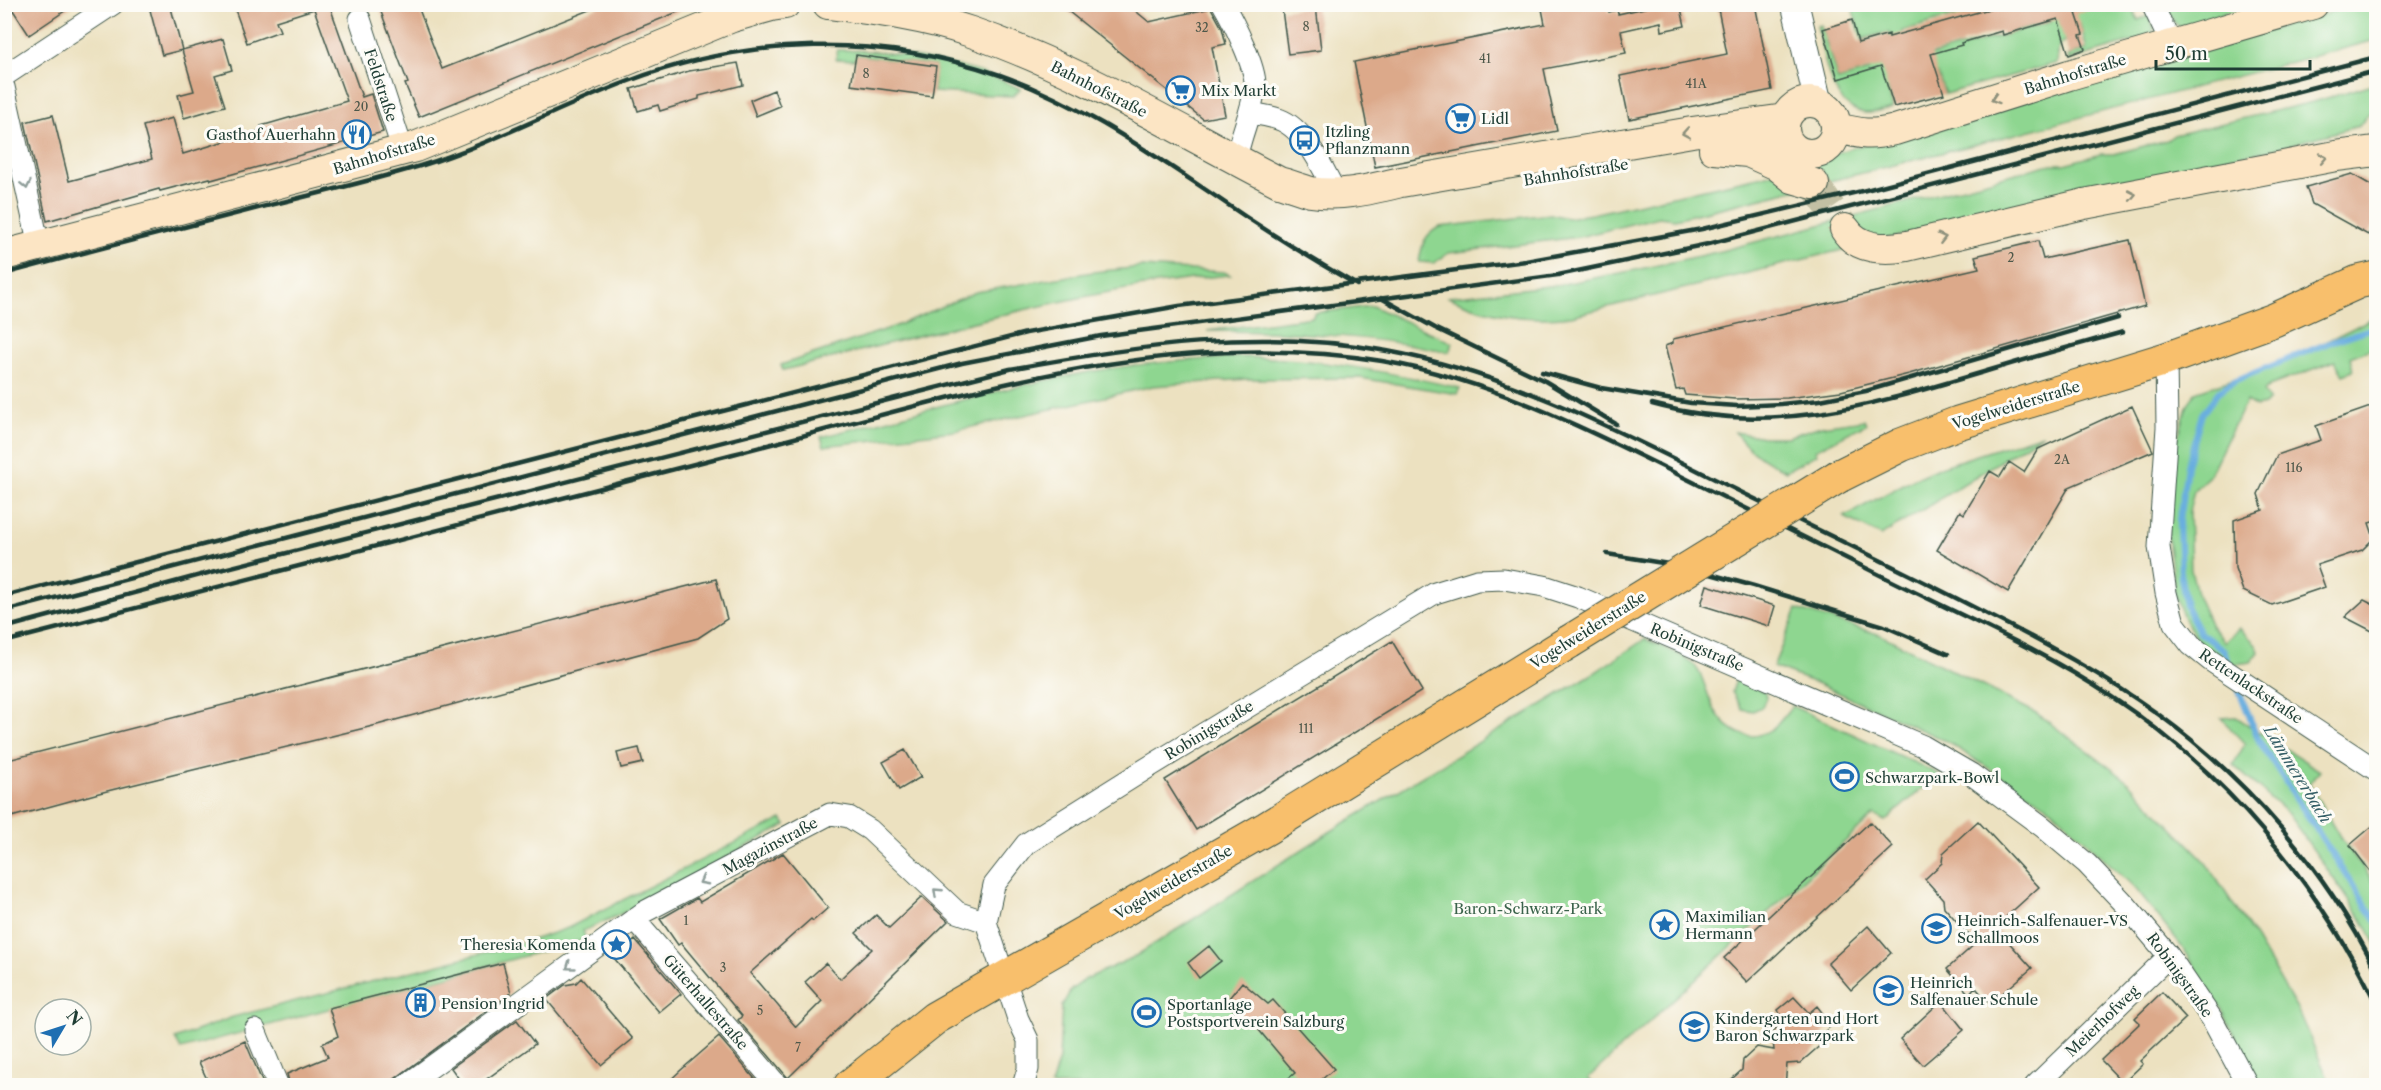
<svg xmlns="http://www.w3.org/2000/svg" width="2381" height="1090" font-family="'Libre Caslon Text',serif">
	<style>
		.green { fill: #8ed690; stroke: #568a62; stroke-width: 1.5 }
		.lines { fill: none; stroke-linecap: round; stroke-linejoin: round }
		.stream { stroke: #69aedf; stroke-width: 6 }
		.building { fill: #dca98a }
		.secondary-tunnel { stroke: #c3c0a4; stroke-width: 30; stroke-dasharray: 30 15; stroke-linecap: butt }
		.minor-casing { stroke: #3e5649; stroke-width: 23 }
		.tertiary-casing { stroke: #3e5649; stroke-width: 29 }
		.secondary-casing { stroke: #3e5649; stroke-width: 32 }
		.primary-casing { stroke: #3e5649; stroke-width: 35 }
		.minor { stroke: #fff; stroke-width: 21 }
		.tertiary { stroke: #fff; stroke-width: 27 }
		.secondary { stroke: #fce5c4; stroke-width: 30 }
		.primary { stroke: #f8bf6c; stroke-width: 33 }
		.rail { stroke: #1f3d34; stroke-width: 4.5 }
		.primary-bridge-casing { stroke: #3e5649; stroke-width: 35; stroke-linecap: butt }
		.primary-bridge { stroke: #f8bf6c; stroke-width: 33 }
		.oneway { stroke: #8e917c }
		.oneway2 { stroke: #8f9e9a }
		.labels { text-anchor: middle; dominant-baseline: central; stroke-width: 6; stroke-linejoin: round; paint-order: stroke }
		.number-label { font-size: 12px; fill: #4e584a }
		.street-label { font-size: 15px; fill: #1f3d34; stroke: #fdfcf7 }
		.poi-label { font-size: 15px; fill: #1f3d34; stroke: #fdfcf7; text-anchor: start }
		.park-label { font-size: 15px; fill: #3b634b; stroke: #fdfcf7 }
		.water-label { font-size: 16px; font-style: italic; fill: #355f67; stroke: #fdfcf7 }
	</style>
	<rect width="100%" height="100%" fill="#fdfcf7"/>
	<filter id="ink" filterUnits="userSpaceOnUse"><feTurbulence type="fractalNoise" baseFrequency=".0167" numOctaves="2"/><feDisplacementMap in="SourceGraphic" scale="12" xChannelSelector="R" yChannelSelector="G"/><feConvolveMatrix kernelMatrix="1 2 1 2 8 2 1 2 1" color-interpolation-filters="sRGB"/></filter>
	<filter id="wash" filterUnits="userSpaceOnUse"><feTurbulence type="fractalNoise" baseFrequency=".008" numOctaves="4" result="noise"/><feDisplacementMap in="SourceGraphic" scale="24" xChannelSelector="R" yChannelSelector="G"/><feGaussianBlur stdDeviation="1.35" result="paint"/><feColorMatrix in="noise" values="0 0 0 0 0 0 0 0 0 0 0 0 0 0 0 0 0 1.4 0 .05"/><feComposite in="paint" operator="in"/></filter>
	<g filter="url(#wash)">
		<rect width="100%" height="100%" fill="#ece1c0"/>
		<path class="green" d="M1861,5h142l-9,2 2,9 -10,3 -3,-9 -19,6 -6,12 -4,-12 -52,15 9,30 140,-39 -4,-17h84l7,15 10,-4 6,12 -3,8 -82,24 -1,-4 19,-7 -7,-25 -17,5 3,11 -7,5 -2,18 -112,31 -7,-20 -50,15 5,19c-8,2 -18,6 -28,5 -36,-5 -41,-59 -48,-87l4,-1 17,55 31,-9 -6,-30 6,-1 7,25 21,-7 -8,-26 -27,7 -10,-32z
			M2166,5h86l-72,22 -5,-4z
			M2356,5h20v35c-233,61 -466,123 -701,179l-16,-2 -80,20 -130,16 -15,10 -15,-1c3,-17 4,-26 20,-35l112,-13 16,4 25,-4 171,-38 92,-29z
			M837,50c50,-1 140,15 183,39l-7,7 -80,-4 2,-26 -79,-11 -1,5 -19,-1z
			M2376,83v27l-6,2 -11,14 -93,25 -59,10v10l-184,35 -452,110c-44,6 -84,-1 -123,-19l110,-12 78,-15 81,-18 334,-88h13l37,-10h13l53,-14 7,-5 143,-34z
			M1142,267l82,5 6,3c-153,14 -298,59 -447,95l-2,-5 115,-39 80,-34 117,-20z
			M1372,306l81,37 -4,9c-81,-17 -160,-21 -242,-21l106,-14 1,-4z
			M2376,316v31l-26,10 3,14 -10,4 -8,-14 -66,25 -6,5 6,9 -5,5 -7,2 -11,-6 -37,75 -15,14 -5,22 2,58 7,27 13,29 14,16 14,-14 18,17 2,7 -8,10 -15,2 -19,-5 -16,-15 -16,-23 -10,-25 -8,-68 4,-47 6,-40 10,-34 8,-15c63,-20 123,-44 181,-76z
			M1243,357c75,1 144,15 217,31l-3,6 -97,-16 -113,1 -94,7 -199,45 -130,15 -3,-9c87,-22 174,-48 263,-64 53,-10 106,-13 159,-16z
			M1864,420l2,4 -51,26 2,4 -31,17c-20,-10 -38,-20 -51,-39l29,5h23l34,-11z
			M2043,434l-162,102 -37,-19 67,-37 32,-14z
			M1797,609l84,26 155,78 89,66 79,81 52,79 42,72 33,74h-71l-39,-77 -36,-57 -50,-63 -83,-79 -104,-67 -127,-57 -48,-18z
			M1645,639c14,7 33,13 46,23 14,12 15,35 25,50 12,19 33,32 54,18 9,-5 16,-16 22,-24l147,68 -54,47 -11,-6 -286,263 6,7 -543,1 8,-27 3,-53 9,-16 15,-11 48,-22 194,-124 266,-160z
			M1736,680l29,12 1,6 -4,9 -9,4 -11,-2 -10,-17z
			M2236,717l84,54 -11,13 33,56 34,45v59l-16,-28 -72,-102 -55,-49 12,-21 -24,-26z
			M782,819l4,6 -161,87 -42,19 4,12 -7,-2 -399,108 -6,-10 58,-22 293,-75 42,-14z"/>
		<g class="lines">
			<path class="stream" d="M2229,664l-5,-14 -24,-17 -14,-27 -5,-28 -2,-57 8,-55 15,-52 17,-23 17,-11 95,-38 45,-15
				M2238,688l21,53 117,180"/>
		</g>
		<g id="blocks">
			<path class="building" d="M9,4h66l-46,31z
				M170,4l12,46 -20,5 -12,-45z
				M233,4h96l33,93 9,-3 12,38 -172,48 -1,-2 -50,13 -1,-2 -112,32 -22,-99 28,-7 16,66 83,-22 -9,-33 30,-8 10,36 79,-24 -1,-4 86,-25 -33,-92 -38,12 4,10 -33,12z
				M378,4h39l25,65 163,-65 90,1 -276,112 -14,-33 3,-1z
				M1059,4h68l22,18 62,-14 11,20 4,16 -14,3 13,68 -22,4z
				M1541,4h67l1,8 8,-2 1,4 44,-10h18l5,22 -23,5 -1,-9 -40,9 5,22 -82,16 13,62 -182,36 -21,-105 191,-38z
				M1717,4h38l17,86 -143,29 -9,-43 107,-22z
				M2007,4h84l1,5 -16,4 7,21 -3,1 5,14 -16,6 -11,-36 -55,16 -1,-4 -41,12 1,2 -31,9 13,40 -50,13 -13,-41 -43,13 -15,-50 29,-9 6,23 31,-9v3z
				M1316,6l5,44 -33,4 -6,-44z
				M223,39l9,31 -17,5 10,31 -41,12 -6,-23 16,-4 -12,-41z
				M856,55l80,11 -4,30 -81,-11z
				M738,63l5,22 -44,11v3l-39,12 -2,-6 -20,6 -7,-22 58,-18z
				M774,90l6,16 -24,10 -6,-16z
				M2352,174l24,14v33l-8,14 -56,-31 -6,-17z
				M2130,240l15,66 -236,68 -68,17 -54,7 -52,1 -50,-4 -2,-6 -7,1 -11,-44 8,-3v-4l306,-71 -4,-12 63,-15 5,18z
				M2376,405v116l-7,2 5,15 -12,12 -45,15 8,22 -53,18 -29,-14 -8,-23 -1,-48 29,-10 -5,-16 19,-39 44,-15 -5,-14z
				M2132,406l21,45 -84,36 -61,105 -71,-42 23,-39 4,3 26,-43 10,6 9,-15 15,10 14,-23z
				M716,579l11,40 -29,19 -321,87 -278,68 -95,26v-58z
				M1707,585l68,21 -6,20 -68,-21z
				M2364,600l12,6v27l-31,-16z
				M1392,641l30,50 -226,139 -31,-50z
				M639,748l4,15 -22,5 -4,-15z
				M905,750l16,27 -22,13 -16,-28z
				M1978,821l61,66 -44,40 37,41 -42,36 -15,-17 -6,7 -22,-25 29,-26 -32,-36 -1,-8 -18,-20 17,-16 1,-10z
				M1870,822l23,25 -146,135 -23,-24z
				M2376,823v56l-26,-34z
				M783,853l45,55 -15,13 -2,-2 -61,54 46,54 26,-26 -17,-19 21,-19 14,16 32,-30 -16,-16 20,-18 13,13 33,-31 26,24 -160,157 -50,-58 4,-4 -61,-73 -3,2 -18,-26 37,-21 3,4z
				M1868,926l23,27 -40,37 -23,-27z
				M635,940l46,54 -22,18 -45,-54z
				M1209,946l12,15 -22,17 -11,-15z
				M503,963l8,30 -126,93h-95l-3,-12 41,-17 -6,-13 16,-8 -9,-28z
				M581,978l52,61 -32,26 -55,-66 19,-14 11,-2z
				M1242,982l26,22 5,-4 61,69 -20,17h-35l16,-13 -37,-44 -33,-26z
				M2162,992l24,26 -46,43 3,3 -20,19 -22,-23 39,-37 -5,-5z
				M1794,997l15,16 8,-7 15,19 -9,8v10l-23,20 -13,1 -2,22h-61l18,-16 1,-10 14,-13 17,3 -2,-18 12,-10 -6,-12z
				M1941,1001l23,29 -41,35 -23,-26z
				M517,1020l18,24 -58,42h-13l-13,-18z
				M719,1037l42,49h-97l17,-16z
				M245,1041l19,45h-54l-11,-24z"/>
		</g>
	</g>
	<g filter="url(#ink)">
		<use href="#blocks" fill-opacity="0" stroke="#3e5649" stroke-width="1.5"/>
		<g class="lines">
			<path class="secondary-tunnel" d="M1814,184l31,45"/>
			<defs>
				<path id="minor" d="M1223,4c10,17 34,65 32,83 -3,26 -15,48 -19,73
					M2152,4l20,42
					M360,19l43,132
					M4,76l109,-72
					M4,87l35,159
					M1250,113c10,2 23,3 33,8 23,11 42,50 53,73
					M2166,359l1,68 -8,120 7,46 8,30 17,22 20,16 165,109
					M634,919l144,167
					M255,1030l23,56
					M405,1086l239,-174 186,-98 19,3 21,13 87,82 29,10
					M1023,1086l5,-17v-29l-10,-21 -32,-97 8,-37 32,-41 118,-74 291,-177 42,-13 27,-1 40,7 34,11 345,149 48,28 72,53 44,37 38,40 44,52 43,63 36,67
					M2035,1086l134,-130"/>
				<path id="tertiary" d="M1795,4l23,98"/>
				<path id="secondary" d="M828,4c48,6 97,12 143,28 108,37 207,98 308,150 11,3 21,7 32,10 30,5 61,-3 90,-10l291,-50 93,-13
					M1784 128a26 26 0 1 1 52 0a26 26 0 1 1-52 0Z
					M1837,128c25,6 32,8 58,2l174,-55 244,-71
					M1740,141l34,-2 16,6
					M1714,149l34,3 29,13 16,13 21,6
					M1845,229c13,21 41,21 62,17l177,-42 252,-48 40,-5
					M4,255l411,-108 317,-130 39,-11 14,-2"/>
				<path id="primary" d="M1839,476l62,-31 57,-22 208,-64 108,-39 84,-38 18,-4
					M850,1086l85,-68 332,-190 302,-186"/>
			</defs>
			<use href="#minor" class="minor-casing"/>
			<use href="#tertiary" class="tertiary-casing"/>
			<use href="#secondary" class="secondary-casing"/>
			<use href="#primary" class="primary-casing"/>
			<use href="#minor" class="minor"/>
			<use href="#tertiary" class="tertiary"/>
			<use href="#secondary" class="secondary"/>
			<use href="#primary" class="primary"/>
			<path class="rail" d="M4,274c85,-23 170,-44 254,-66 54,-13 109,-26 162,-42 72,-22 139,-59 209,-85 118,-45 252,-47 371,-6 79,28 146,75 215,121 46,32 93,61 142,89
				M1381,298l54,30 110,53 71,43
				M1542,372l59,16 90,15 46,3 44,-2 39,-4 46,-9 252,-73
				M1652,404c119,33 221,1 335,-33 45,-14 90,-26 136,-39
				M1607,554l74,12 73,20 130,40 64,28
				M4,596l1022,-263 153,-27 347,-45 176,-32 164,-39 510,-133
				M4,611l958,-248 139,-27 457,-61 150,-31 668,-173
				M4,628l204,-55 802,-204c125,-23 251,-42 377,-18 131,24 248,89 366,147 78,38 157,76 234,116 59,30 117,61 171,100 91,66 168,156 218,256
				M4,642c244,-62 486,-127 729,-188 211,-53 428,-130 649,-93 104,18 201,66 295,113 71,35 142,70 213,106 74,37 152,70 222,117 115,76 203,183 264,306"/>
			<defs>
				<path id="primary-bridge" d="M1569,642l270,-166"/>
			</defs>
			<use href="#primary-bridge" class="primary-bridge-casing"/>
			<use href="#primary-bridge" class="primary-bridge"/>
		</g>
		<defs><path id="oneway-chevron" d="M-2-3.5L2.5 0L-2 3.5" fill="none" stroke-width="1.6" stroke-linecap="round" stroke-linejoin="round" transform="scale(1.5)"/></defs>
		<g class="oneway">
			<use href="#oneway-chevron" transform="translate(1995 99) rotate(162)"/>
			<use href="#oneway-chevron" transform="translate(1686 133) rotate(170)"/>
			<use href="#oneway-chevron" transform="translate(2323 158) rotate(-11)"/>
			<use href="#oneway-chevron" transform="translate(2132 195) rotate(-11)"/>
			<use href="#oneway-chevron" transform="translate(1942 238) rotate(-14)"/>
		</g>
		<g class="oneway2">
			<use href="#oneway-chevron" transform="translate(26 185) rotate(78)"/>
			<use href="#oneway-chevron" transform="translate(703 881) rotate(152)"/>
			<use href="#oneway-chevron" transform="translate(937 892) rotate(-137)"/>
			<use href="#oneway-chevron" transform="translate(570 966) rotate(144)"/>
		</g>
	</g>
	<defs>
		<symbol id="supermarket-ring" viewBox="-11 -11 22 22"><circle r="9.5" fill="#fdfcf7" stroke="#1f6fb2" stroke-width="1.5"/><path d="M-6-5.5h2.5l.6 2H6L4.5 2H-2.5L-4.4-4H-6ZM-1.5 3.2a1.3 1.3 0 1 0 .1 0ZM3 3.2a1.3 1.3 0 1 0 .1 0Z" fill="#1f6fb2"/></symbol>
		<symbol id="restaurant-ring" viewBox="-11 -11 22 22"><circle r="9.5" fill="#fdfcf7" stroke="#1f6fb2" stroke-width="1.5"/><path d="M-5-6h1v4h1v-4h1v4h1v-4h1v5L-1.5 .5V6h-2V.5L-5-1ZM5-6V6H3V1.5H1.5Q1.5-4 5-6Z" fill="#1f6fb2"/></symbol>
		<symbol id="bus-ring" viewBox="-11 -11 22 22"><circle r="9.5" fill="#fdfcf7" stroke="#1f6fb2" stroke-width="1.5"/><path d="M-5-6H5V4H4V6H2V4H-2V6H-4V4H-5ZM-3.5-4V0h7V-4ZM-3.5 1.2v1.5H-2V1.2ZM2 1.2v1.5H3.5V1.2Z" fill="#1f6fb2"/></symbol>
		<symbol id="stadium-ring" viewBox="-11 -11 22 22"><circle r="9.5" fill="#fdfcf7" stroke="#1f6fb2" stroke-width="1.5"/><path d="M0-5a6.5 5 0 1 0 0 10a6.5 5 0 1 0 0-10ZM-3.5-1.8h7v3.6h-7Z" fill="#1f6fb2"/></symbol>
		<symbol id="sight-ring" viewBox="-11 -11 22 22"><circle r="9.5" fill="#fdfcf7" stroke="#1f6fb2" stroke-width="1.5"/><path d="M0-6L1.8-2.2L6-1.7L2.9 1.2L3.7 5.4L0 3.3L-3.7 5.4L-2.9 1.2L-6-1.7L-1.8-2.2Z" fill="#1f6fb2"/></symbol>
		<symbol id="school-ring" viewBox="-11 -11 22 22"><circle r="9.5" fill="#fdfcf7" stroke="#1f6fb2" stroke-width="1.5"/><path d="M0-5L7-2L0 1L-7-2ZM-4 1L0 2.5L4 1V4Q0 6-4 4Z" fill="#1f6fb2"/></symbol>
		<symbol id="building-ring" viewBox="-11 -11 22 22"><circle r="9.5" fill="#fdfcf7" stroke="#1f6fb2" stroke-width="1.5"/><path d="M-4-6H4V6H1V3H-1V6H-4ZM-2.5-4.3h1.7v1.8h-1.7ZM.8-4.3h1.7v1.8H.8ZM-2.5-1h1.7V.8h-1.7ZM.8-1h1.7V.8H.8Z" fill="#1f6fb2"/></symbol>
	</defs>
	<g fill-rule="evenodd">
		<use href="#supermarket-ring" x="1164" y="74" width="33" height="33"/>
		<use href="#supermarket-ring" x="1444" y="102" width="33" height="33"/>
		<use href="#restaurant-ring" x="340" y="118" width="33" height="33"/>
		<use href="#bus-ring" x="1288" y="124" width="33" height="33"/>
		<use href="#stadium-ring" x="1828" y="760" width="33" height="33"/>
		<use href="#sight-ring" x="1648" y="908" width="33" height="33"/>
		<use href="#school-ring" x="1920" y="912" width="33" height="33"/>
		<use href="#sight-ring" x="600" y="928" width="33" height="33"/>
		<use href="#school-ring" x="1872" y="974" width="33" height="33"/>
		<use href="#building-ring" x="404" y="986" width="33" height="33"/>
		<use href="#stadium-ring" x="1130" y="996" width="33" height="33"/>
		<use href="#school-ring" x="1678" y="1010" width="33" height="33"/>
	</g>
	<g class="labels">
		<g class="number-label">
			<text x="1306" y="26">8</text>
			<text x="1202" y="27">32</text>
			<text x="1485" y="58">41</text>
			<text x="866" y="73">8</text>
			<text x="1696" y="83">41A</text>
			<text x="361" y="106">20</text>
			<text x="2011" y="257">2</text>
			<text x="2062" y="459">2A</text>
			<text x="2294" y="467">116</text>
			<text x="1306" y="728">111</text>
			<text x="686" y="920">1</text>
			<text x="723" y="967">3</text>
			<text x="760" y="1010">5</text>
			<text x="798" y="1047">7</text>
		</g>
		<g class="street-label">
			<text transform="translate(2075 74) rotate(-17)">Bahnhofstraße</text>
			<text transform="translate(381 85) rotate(72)">Feldstraße</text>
			<text transform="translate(1099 89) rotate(27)">Bahnhofstraße</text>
			<text transform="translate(384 154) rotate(-17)">Bahnhofstraße</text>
			<text transform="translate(1576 172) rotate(-9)">Bahnhofstraße</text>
			<text transform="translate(2016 405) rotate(-17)">Vogelweiderstraße</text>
			<text transform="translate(1588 630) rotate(-32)">Vogelweiderstraße</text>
			<text transform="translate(1697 647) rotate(23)">Robinigstraße</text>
			<text transform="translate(2251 686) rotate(34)">Rettenlackstraße</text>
			<text transform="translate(1209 730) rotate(-31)">Robinigstraße</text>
			<text transform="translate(770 846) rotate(-28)">Magazinstraße</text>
			<text transform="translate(1173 882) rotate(-30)">Vogelweiderstraße</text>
			<text transform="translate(2180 975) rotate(54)">Robinigstraße</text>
			<text transform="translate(706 1002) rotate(49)">Güterhallestraße</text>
			<text transform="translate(2102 1021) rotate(-44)">Meierhofweg</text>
		</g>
		<g class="poi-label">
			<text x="1201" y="90">Mix Markt</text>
			<text x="1481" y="118">Lidl</text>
			<text x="1325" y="131">Itzling<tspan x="1325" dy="17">Pflanzmann</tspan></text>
			<text x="336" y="134" text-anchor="end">Gasthof Auerhahn</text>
			<text x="1865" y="777">Schwarzpark-Bowl</text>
			<text x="1685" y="916">Maximilian<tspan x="1685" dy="17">Hermann</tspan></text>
			<text x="1957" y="920">Heinrich-Salfenauer-VS<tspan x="1957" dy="17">Schallmoos</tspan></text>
			<text x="596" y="944" text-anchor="end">Theresia Komenda</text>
			<text x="1910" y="982">Heinrich<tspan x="1910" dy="17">Salfenauer Schule</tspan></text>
			<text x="441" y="1003">Pension Ingrid</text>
			<text x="1167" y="1004">Sportanlage<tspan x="1167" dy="17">Postsportverein Salzburg</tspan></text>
			<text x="1715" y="1018">Kindergarten und Hort<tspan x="1715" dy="17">Baron Schwarzpark</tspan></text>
		</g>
		<g class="park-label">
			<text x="1528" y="908">Baron-Schwarz-Park</text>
		</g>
		<g class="water-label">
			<text transform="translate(2298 774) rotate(58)">Lämmererbach</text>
		</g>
	</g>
	<rect width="2381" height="1090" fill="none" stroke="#fdfcf7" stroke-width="24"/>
	<g transform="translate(63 1027) rotate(51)"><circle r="28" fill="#fdfcf7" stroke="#a4b0a9" stroke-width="1.5"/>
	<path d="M0-4.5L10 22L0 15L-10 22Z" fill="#1f6fb2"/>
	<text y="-9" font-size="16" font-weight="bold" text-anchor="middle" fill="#1f3d34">N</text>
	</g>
	<path d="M2156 60v9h154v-9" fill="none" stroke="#1f3d34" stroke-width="3"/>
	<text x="2165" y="60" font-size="18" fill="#1f3d34" stroke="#fdfcf7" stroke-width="4.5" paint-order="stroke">50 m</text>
</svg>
